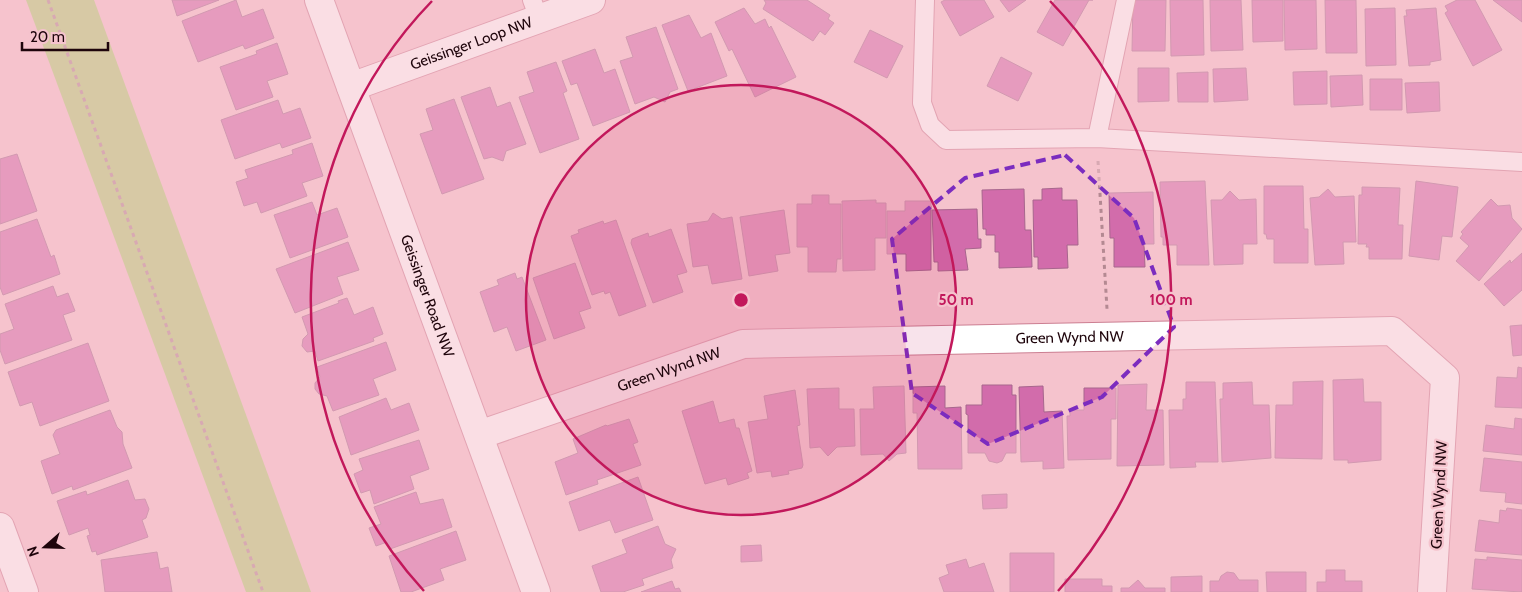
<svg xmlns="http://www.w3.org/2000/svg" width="1522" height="592" font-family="Cabin,sans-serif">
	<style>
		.green { fill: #b2d174 }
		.building { fill: #d26cab; stroke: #a7668d }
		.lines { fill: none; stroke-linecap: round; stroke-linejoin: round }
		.lane-casing { stroke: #cc7f92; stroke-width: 20 }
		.street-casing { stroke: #cc7f92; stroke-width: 30 }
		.path { stroke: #b48992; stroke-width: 3; stroke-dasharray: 4 4; stroke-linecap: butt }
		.lane { stroke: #fff; stroke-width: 18 }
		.street { stroke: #fff; stroke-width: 28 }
		.marked { fill: none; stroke: #7b2cbf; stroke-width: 4; stroke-dasharray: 10 6; stroke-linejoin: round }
		.ring { fill: none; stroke: #c2185b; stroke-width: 2.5 }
		.labels { text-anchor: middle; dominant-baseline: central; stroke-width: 4.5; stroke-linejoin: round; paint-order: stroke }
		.street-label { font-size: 15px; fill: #1e040b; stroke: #f5c3cd }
		.centre { fill: #c2185b; stroke: #f5c3cd; stroke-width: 2.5 }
		.ring-label { font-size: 15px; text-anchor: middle; font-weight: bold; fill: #c2185b; stroke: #f5c3cd; stroke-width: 4.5; stroke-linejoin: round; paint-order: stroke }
	</style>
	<rect width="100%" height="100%" fill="#f5c3cd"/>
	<path class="green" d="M26,0h68l217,592h-65z"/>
	<path class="building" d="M172,0h47l-42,16z
		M236,0l6,17 21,-8 11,29 -29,11 -2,-4 -45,17 -16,-41z
		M764,0h43l23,15 -2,4 6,4 -9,12 -5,-4 -7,10 -50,-32 3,-6z
		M945,0h39l10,17 -34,19 -19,-34z
		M1000,0h26l-17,12z
		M1055,0h38h-4l-26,46 -26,-14z
		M1133,0h33l-1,51h-33z
		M1170,0h33l1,55 -33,1z
		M1210,0h31l2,50 -32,1z
		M1252,0h31v41l-30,1z
		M1284,0h32l1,49 -32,1z
		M1325,0h31l1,53h-31z
		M1457,0h18l27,50 -29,16 -28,-53 3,-2 -3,-5z
		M1493,0h29v22z
		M744,8l11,16 10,-5 4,9 2,-2 25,51 -41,20 -23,-48 -3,2 -14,-29z
		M1395,8l1,57 -30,1 -1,-57z
		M1436,8l5,52 -11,2v3l-21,1 -5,-50h3l-1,-6z
		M689,15l12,23 10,-5 16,43 -39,15 -26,-66z
		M656,27l22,62 -8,3 -5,10 -11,-5 -19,7 -15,-43 13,-4 -7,-20z
		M870,30l33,16 -16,32 -33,-16z
		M277,43l11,31 -21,7 6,16 -37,13 -16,-43 37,-13 -1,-3z
		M595,49l9,24 11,-4 15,43 -37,14 -16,-43 -6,2 -9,-24z
		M1001,57l31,16 -14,28 -31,-15z
		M556,62l11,29 -4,2 16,46 -39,14 -21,-56 15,-5 -7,-20z
		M1138,68h31v33l-31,1z
		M1246,68l2,32 -34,2 -1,-33z
		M1327,71v33l-33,1 -1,-33z
		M1208,72v30h-30l-1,-29z
		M1362,75l1,30 -32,2 -1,-31z
		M1370,79h32v31h-32z
		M1439,82l1,29 -33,2 -2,-30z
		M490,87l7,20 13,-5 16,42 -20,7 -3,10 -11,-4 -8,2 -23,-62z
		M454,99l30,80 -42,15 -22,-60 13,-4 -7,-21z
		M278,100l5,14 17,-6 11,30 -29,10 -2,-5 -45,16 -14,-39z
		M312,143l11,33 -21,7 5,13 -46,17 -4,-11 -13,4 -8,-24 12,-4 -3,-8 48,-16 -1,-4z
		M17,154l20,57 -37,13v-65z
		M1205,181l4,84h-32v-20h-14v-8h-2l-1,-55z
		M1416,181l42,6 -6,50 -10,-1 -3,24 -30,-4z
		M1264,186h39l1,43h4v34h-34v-24h-7l-1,-5h-2z
		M1362,187l38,1 -2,37h5l-1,34h-33v-12h-3l1,-3h-9l1,-49h3z
		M1062,188v12h15l1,45h-11l1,23 -30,1v-12h-4l-1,-57h9v-11z
		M1024,189l1,41h6l1,37 -33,1v-16h-4v-17h-9v-6h-3l-1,-39z
		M1328,189l7,8 19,-1 2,46h-13l1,22 -29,1 -5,-67 9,-1z
		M1230,191l9,9 17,-1 1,45h-14v20l-29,1 -3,-65h11z
		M1153,192l1,52h-10l1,23h-31v-29h-4l-1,-45z
		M812,195h17v9h12v55h-4l-1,13h-28v-25h-11v-43h15z
		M1491,199l7,7 12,-1 2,13 10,11 -43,52 -23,-20 13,-15 -9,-8 3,-4 -2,-2z
		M876,200v3h10v35h-11v32l-32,1 -1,-70z
		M905,201h26v69l-25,1v-17h-19v-43h18z
		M312,202l5,13 20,-7 11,29 -58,21 -16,-43z
		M977,209l1,30h3v9l-16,1 3,21 -30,1v-9h-4l-2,-52z
		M784,210l6,43 -15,2 3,16 -29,5 -9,-59z
		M713,213l9,6 10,-2 10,62 -30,5 -4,-19 -15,2 -6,-43 21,-3z
		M37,219l14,38 3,-2 6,19 -57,21 -3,-8v-55z
		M616,220l30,86 -27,10 -9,-24 -5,2 -1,-3 -12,4 -21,-59 8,-3 -1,-3 25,-9 1,3z
		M671,229l16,43 -10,3 6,17 -30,11 -22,-60 1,-4 16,-6 1,4z
		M348,242l11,28 -22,7 6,17 -48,19 -19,-44z
		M1522,253v37l-18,16 -20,-22 26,-24 1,3z
		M575,263l16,45 -12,4 6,16 -31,11 -21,-61z
		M515,273l2,6 5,-2 24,63 -30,11 -9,-24 -13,5 -14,-40 19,-7 -2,-5z
		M53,286l4,11 11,-4 7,18 -12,4 9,25 -67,24 -5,-14v-16l14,-5 -9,-25z
		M347,298l7,17 19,-8 10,27 -10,4 1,3 -56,20 -3,-10 -8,1 -5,-6 1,-7 5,-5 -6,-17 37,-14 -1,-2z
		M1522,325v30l-9,1 -3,-30z
		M386,342l10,28 -23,9 6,16 -46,16 -6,-15 -8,-2 -4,-5v-6l5,-6 -3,-10z
		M88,343l21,58 -69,25 -8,-24 -12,4 -12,-34z
		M1518,367l4,1v40l-27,-1 2,-30 20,1z
		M1363,379l1,23h17v58l-33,3v-3h-14l-1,-80z
		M1323,381l-1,78 -47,-1 1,-53h17v-23z
		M1186,382h29l3,80h-23l1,5 -26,1 -1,-58h14v-11h3z
		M1252,382l1,23h16l2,53 -49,4 -2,-63h3v-16z
		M1147,384l-1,26h17l1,55 -47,1 1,-81z
		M982,385h30v10h4v58h-10l-4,8 -5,2 -8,-2 -4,-8h-17v-38l-2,-1v-9h16z
		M904,386l2,67 -9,1 -8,7 -6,-7 -22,1 -1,-46h14l-1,-22z
		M945,386v22l16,-1 1,62h-44l-1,-56h-4v-26z
		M1043,386l1,26 18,-1 2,57 -21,1v-8l-22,1 -2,-75z
		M839,388v21h15l1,37 -18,1 -9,9 -8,-9 -10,1 -3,-59z
		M1084,388h32v31h-5v40l-43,1 -1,-44h3v-6h14z
		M795,390l5,35 -3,1 6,39 -1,3 -14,3 1,3 -17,3 -1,-6 -14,2 -9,-51 20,-3 -4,-23z
		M386,398l5,12 18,-7 10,27 -68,25 -12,-38z
		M713,401l6,22 15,-4 2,9h3l13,43 -5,2 2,5 -21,7 -2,-7 -21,6 -23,-73z
		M110,410l7,17 5,5 1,12 9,24 -59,22 -1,-4 -20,8 -11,-33 19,-7 -7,-19 3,-5z
		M1515,418l7,1v36l-39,-4 3,-26 28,4z
		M629,419l9,23 -5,2 8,21 -44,15 1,4 -32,11 -11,-33 23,-9 -5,-14 33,-14 1,1z
		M419,440l10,29 -19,7 4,13 -40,15 -4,-14 -9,3 -7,-19 9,-4 -4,-11z
		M1484,458l38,4v42l-17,-2 1,-9 -26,-2z
		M638,477l15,43 -38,13 -5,-13 -31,11 -10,-29z
		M128,480l7,20 10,-1 4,10 -3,9 -4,2 6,17 -51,18 -1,-4 -4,1 -5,-16 3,-1 -2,-7 -19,7 -12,-34 29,-10 1,4z
		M416,492l4,12 23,-5 9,28 -62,22 -3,-7 -11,4 -7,-18 12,-4 -7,-17z
		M1007,494v14l-24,1 -1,-14z
		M1507,508l15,2v45l-47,-4 4,-31 20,3 1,-13 6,1z
		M658,526l7,18 11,5 -5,11 2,8 -31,11 2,6 -21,7h-22l-9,-26 35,-13 -5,-13z
		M456,531l10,29 -26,9 4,11 -33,12h-10l-12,-36z
		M761,545l1,16 -21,1v-16z
		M157,552l3,17 8,-2 4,25h-67l-4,-32z
		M1010,553h44v39h-44z
		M1487,557l35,3v32l-50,-3 3,-30 12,1z
		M966,559l3,9 15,-5 10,29h-50l-5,-14 10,-4 -3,-9z
		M1326,570h19v11h17v11h-45v-10h9z
		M1227,572l7,1 5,7h19v12h-48v-11h9l2,-5z
		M1266,572h40v20h-39z
		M1202,576v16h-31v-15z
		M1065,579h37v7h10v6h-47z
		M1138,580l7,8h20v4h-44v-4h8z
		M672,581l3,8 4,-1 2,4h-40z"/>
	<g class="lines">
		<defs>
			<path id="lane" d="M532,0l7,19
				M925,0l-3,103 8,22 16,15 151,-2 425,24
				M1097,138l29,-138"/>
			<g id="street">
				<path id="s1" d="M319,0l217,592"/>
				<path id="s2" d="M351,87l240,-87"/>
				<path id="s3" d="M479,435l264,-91 649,-13 53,47 -13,214"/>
				<path d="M0,527l24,65"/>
			</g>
		</defs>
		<use href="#lane" class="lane-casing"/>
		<use href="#street" class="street-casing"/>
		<path class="path" d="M48,0l215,592
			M1098,161l9,148"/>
		<use href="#lane" class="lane"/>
		<use href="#street" class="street"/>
	</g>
	<path d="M0 0H1522V592H0ZM1065,155l69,63 40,109 -72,70 -114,47 -76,-51 -20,-154 73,-61z" fill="#f5c3cd" fill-opacity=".55" fill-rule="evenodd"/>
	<path class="marked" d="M1065,155l69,63 40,109 -72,70 -114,47 -76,-51 -20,-154 73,-61z"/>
	<circle cx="741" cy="300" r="215" fill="#c2185b" fill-opacity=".12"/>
	<g class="ring">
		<circle cx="741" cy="300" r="215"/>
		<path d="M424 591A430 430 0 0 1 432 1M1050 1A430 430 0 0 1 1058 591"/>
	</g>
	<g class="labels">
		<g class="street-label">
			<text stroke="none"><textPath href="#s2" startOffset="128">Geissinger Loop NW</textPath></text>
			<text stroke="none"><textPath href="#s1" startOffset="315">Geissinger Road NW</textPath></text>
			<text stroke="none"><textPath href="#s3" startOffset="606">Green Wynd NW</textPath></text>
			<text stroke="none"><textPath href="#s3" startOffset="201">Green Wynd NW</textPath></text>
			<text transform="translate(1439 495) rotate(-87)">Green Wynd NW</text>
		</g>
	</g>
	<circle cx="741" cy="300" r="8" class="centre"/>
	<g class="ring-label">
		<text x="956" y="305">50 m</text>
		<text x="1171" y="305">100 m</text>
	</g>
	<g transform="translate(45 547) rotate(250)" stroke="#f5c3cd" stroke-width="4" paint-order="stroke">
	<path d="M0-4L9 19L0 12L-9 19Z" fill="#1e040b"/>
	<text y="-8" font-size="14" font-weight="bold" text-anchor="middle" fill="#1e040b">N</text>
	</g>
	<path d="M22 42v8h86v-8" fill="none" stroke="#1e040b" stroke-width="2.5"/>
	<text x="30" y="42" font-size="15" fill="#1e040b" stroke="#f5c3cd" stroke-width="4" paint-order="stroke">20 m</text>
</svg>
